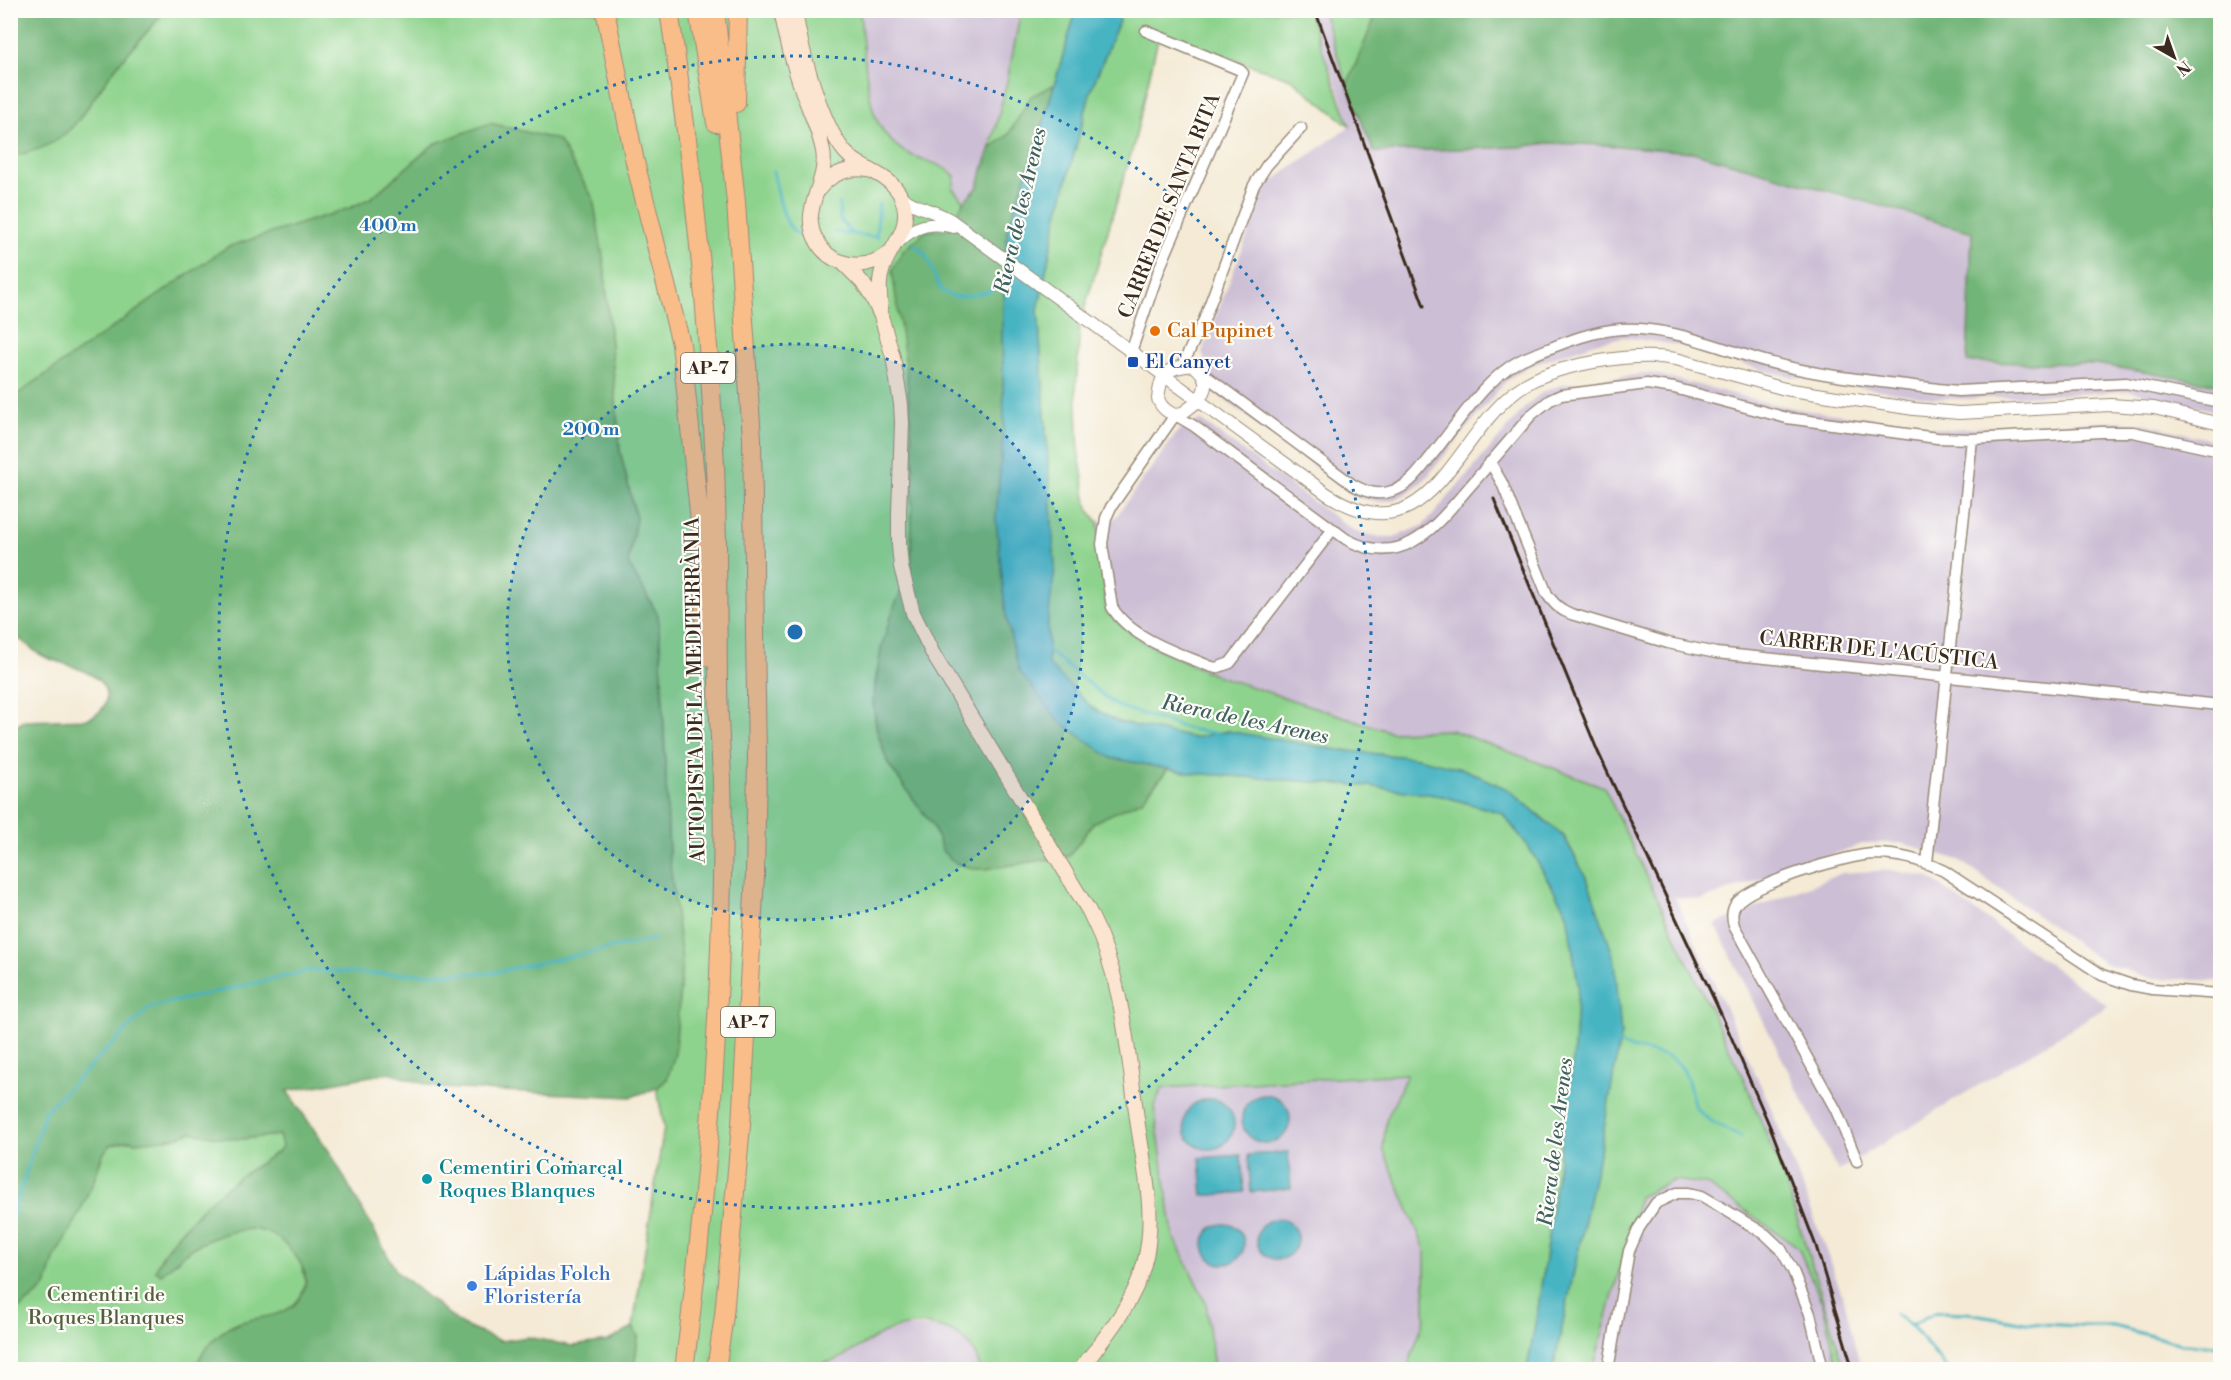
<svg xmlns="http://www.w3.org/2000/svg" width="2231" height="1380" font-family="'Libre Bodoni',serif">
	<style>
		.industrial { fill: #ccbed4 }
		.green { fill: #8ed38d; stroke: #647e56; stroke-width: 1.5 }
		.forest { fill: #72b578; stroke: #56704b; stroke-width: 1.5 }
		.water { fill: #46b4c2; stroke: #406f70; stroke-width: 1.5 }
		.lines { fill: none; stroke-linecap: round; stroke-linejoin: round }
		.stream { stroke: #46b4c2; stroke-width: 3 }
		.minor-casing { stroke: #988a7a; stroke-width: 13 }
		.tertiary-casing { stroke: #988a7a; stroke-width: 14 }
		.secondary-casing { stroke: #988a7a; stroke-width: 16 }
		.motorway-casing { stroke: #988a7a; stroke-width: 20 }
		.minor { stroke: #fff; stroke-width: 10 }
		.tertiary { stroke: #fff; stroke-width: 12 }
		.secondary { stroke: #fce5d0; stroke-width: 14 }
		.motorway { stroke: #f8bd89; stroke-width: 18 }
		.rail { stroke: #3b2a1e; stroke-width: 3 }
		.ring { fill: none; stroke: #1f6fb2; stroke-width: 3; stroke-dasharray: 3 6 }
		.food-dot { fill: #e8710a; stroke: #fdfcf7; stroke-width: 2 }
		.transit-dot { fill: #1a4fb4; stroke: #fdfcf7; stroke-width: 2 }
		.culture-dot { fill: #0f9aa8; stroke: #fdfcf7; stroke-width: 2 }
		.shop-dot { fill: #3f7fe0; stroke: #fdfcf7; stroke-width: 2 }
		.labels { text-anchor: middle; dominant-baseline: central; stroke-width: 4.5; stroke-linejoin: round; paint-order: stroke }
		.shield { fill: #fdfcf7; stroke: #75695f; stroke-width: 1.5 }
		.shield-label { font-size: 18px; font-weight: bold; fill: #3b2a1e }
		.street-label { font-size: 20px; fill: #3b2a1e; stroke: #fdfcf7 }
		.food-label { font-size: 20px; fill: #c56008; stroke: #fdfcf7; text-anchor: start }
		.transit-label { font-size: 20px; fill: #164399; stroke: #fdfcf7; text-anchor: start }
		.culture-label { font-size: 20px; fill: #0d838f; stroke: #fdfcf7; text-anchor: start }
		.shop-label { font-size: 20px; fill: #366cbe; stroke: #fdfcf7; text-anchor: start }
		.park-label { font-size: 20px; fill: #545d3f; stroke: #fdfcf7 }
		.water-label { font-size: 21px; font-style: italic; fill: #3f6160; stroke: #fdfcf7 }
		.centre { fill: #1f6fb2; stroke: #fdfcf7; stroke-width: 3 }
		.ring-label { font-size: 18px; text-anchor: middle; font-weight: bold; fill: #1f6fb2; stroke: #fdfcf7; stroke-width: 4.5; stroke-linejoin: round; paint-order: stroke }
	</style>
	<rect width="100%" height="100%" fill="#fdfcf7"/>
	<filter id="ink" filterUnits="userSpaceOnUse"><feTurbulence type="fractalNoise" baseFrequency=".0167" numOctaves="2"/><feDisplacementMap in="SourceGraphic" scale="12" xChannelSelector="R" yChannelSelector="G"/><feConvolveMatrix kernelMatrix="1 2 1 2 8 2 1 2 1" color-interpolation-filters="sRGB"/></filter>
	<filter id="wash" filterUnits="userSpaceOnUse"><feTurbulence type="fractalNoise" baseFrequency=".008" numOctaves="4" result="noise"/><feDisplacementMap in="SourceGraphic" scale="24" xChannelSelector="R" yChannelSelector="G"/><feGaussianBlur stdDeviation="1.35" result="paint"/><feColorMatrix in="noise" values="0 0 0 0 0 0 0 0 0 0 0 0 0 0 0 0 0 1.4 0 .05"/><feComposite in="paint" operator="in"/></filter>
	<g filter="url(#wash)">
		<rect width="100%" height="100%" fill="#f4ead5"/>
		<path class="industrial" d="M860,11h161l-14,71 -17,67 -13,39 -13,13 -11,-12 2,-13 -9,-8 -30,-10 -12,-7 -12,-8 -14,-20 -9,-26z
			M1308,11h15l24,74 27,67 146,-5 28,-4 57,2 87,7 280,81 -5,129 128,2 125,21v27l-90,-21 -169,8 -29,-1 -138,-21 -30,-6 -53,-18 -32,-8 -56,-8 -25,5 -69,24 -14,8 -12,10 -78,95 -16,13 -14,7 -14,3 -24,-4 -140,-104 -15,-42 65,-167 83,-59 -9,-30z
			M1651,373l113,29 40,8 144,19 165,-8 33,3 74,18v539l-70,-3 -46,-15 -145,-103 -58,-17h-36l-164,57 -26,-3 92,202 36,89 42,115 16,66h-16l-62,-194 -37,-91 -142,-297 -153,-57 -60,2 -179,-58 -68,-31 -28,-22 -9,-9 -3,-13 -6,-77 17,-4 63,-87 22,-11 154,111 26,6h14l28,-11 10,-10 96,-112 15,-12 18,-7z
			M1890,870l38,7 180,129 -270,165 -123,-247 127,-51z
			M1408,1074l-22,47 -3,28 42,100v68l-18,52h-193l-8,-66 -33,-68 -19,-129 8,-18z
			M1674,1180l32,4 92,63 25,58 15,64 -245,1 46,-173z
			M906,1327h28l22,5 17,15 5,11 2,11 -206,1 48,-6 17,-5 44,-25z"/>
		<path class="green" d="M164,11h696c1,17 3,34 5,51 4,35 7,70 40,90 16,9 36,10 50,24l-2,13 11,12 -15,28 -43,137 7,89 -2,115 -21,49 -14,57 -3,27 4,28 11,33 45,62 3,10 49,33 84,-13 25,-34 48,-22 26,-31 22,4 180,13 72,10 60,17 26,33 39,67 11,72 -4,67 -36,257 -11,60h-120l18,-52v-68l-42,-100 3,-28 21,-47 -245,14 -8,18 19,129 33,68 8,66h-234c-7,-39 -48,-50 -83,-41 -21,6 -38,21 -57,30 -13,6 -27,8 -40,9 -54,7 -112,2 -166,2l4,-32 -5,-10 31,-200 -7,-39 10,-9 2,-224 -8,-199 -3,-41 -30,-52 8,-45 -16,-67 -16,-188 -170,-119 -63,54 -222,105 -138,96 -1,-243c68,-13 68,-41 106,-89 15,-19 33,-36 48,-56z
			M1021,11h55l-22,74 -23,12 -22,37 -19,15 17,-67z
			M1120,11h188l42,115 -59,-47 -132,-45 -25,110 -54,180 -4,64 3,66 9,55 10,13 9,90 9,9 28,21 68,32 179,58 60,-2 153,57 142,297 37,91 62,194h-7l-15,-64 -25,-58 -92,-63 -32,-4 -35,17 -46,172h-40l49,-229 19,-106 -33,-153 -24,-45 -55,-46 -91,-32 -80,-8 -110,-19 -34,7 -76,-16 -26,-14 -44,-44v-44l7,-52 -17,-259 19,-91 34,-128 28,-69z
			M1323,11h55l-31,74z
			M191,1132l50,7 38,-4 4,11 -4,5c-37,24 -69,48 -98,80 -10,12 -21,24 -25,39 16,0 22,-12 34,-20 11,-8 38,-20 51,-21 14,-1 32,3 43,13 29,27 30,60 -11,74 -13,5 -28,2 -40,9 -18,11 -30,26 -39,44l-183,1v-55l26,-20 9,-9 9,-30 20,-34 19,-42 11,-31 11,-7 58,-4z"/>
		<path class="forest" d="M1378,10l842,1v374l-125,-21 -128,-2 5,-130 -280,-80 -87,-7 -57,-2 -28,4 -146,5 -27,-67z
			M10,11l1,-1 153,1c-14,20 -33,37 -48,56 -36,45 -40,79 -105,89z
			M1054,85l-15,52 -32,94 -5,101 2,91 -8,95 10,98 13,55 92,87 57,11 -26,31 -48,22 -25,34 -84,13h-10l-19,-6 -13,-11 -10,-26 -45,-62 -11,-33 -4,-28 8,-55 13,-41 17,-37 2,-115 -7,-89 -14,-96 11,-19 23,-20 23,-2 15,-28 13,-13 13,-39 19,-15 22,-38z
			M490,123l68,17 35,58 11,65 16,188 16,67 -8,45 30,52 3,41 8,199 13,106 -7,93 -8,25 -10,9 -26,9 -192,-9 -51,-15 -101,18 44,63 66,118 65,53 38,16 28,-4 44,9 36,-5 25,-14 5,10 -4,32h-440c8,-17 20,-34 38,-43 24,-13 58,-4 71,-34 6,-13 0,-27 -9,-38 -25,-32 -51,-29 -85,-14 -7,3 -14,6 -20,10 -10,8 -18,17 -28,24l-5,-4 2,-6 15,-24 33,-36 33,-27 40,-26 3,-5 -3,-11 -38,4 -18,-1 -32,-6 -17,6 -39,4 -6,-2 -19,5 -8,10 -8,25 -19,42 -20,34 -9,30 -9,9 -26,20v-586l13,-8 63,-2c9,-4 17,-8 19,-19 4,-28 -43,-35 -61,-43 -14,-6 -23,-19 -34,-23v-235l216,-152 123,-39 21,-10 63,-54z"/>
		<path class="water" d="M1076,11h44l-1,10 -28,69 -34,128 -19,91 17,259 -7,52v44l44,44 26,14 76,16 34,-7 110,19 80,8 48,12 43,20 55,47 24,44 27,80 6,73 -19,106 -49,229h-26l11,-60 36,-257 4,-67 -11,-72 -39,-67 -26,-33 -60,-17 -72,-10 -180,-13 -79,-15 -52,-37 -40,-50 -13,-55 -10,-98 8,-95 -2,-91 5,-101 32,-94z
			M1242 1119a24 24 0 1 1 48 0a24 24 0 1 1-48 0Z
			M1184 1124a25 25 0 1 1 50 0a25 25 0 1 1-50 0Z
			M1288,1152l3,36 -40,4 -3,-37z
			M1241,1155l3,37 -41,4 -3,-38z
			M1257 1239a20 20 0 1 1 40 0a20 20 0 1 1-40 0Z
			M1204 1244a20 20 0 1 1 40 0a20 20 0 1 1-40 0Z"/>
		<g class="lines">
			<path class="stream" d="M773,171c4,16 10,60 27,64
				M839,203l1,16 11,14
				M835,232l43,5
				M876,237l3,-33
				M913,245c29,12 12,56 51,51 14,-1 28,-6 42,-10
				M1046,649l71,57 72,23 30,5
				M1618,1044c16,7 45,7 58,18 16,12 12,34 21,47 11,13 29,20 44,28
				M10,1225l35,-114 105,-104 162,-37 61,4 117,-1 165,-34
				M1895,1314l16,11 37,45
				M1911,1325l25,-13 32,1 58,10 51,3h37l68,18 38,2"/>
		</g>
	</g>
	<g filter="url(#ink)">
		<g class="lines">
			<defs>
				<path id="minor" d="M1131,352l29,-85 83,-194 -3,-3 -94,-39
					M1182,366l22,-46 50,-135 13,-20 34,-37
					M1202,373l151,112c13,7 25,11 39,6 18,-5 29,-22 40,-36 27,-33 57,-84 98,-99 29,-11 60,-25 91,-27 55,-3 107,24 159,36 52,13 106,17 158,24l20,2 168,-8 94,19
					M1175,415l-64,92 -5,11 -4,26 10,63c18,31 66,46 97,59l7,2 14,-5 103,-134
					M1177,416l17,10 152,113c58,32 90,-14 125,-54 20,-23 40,-46 60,-70l19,-15 11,-5 86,-11 27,4 113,30 150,20 35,1 129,-7h32l87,19
					M1490,462l12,21 45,111c7,10 13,16 24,20l97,29 48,10 504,52
					M1927,863l45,-424
					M1857,1161l-21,-51 -102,-184c-2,-8 -3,-15 2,-22 14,-20 112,-49 137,-50 26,0 49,6 71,17l158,104 29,10 21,4 68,5
					M1608,1370l21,-119 10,-23 17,-25 21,-10h12l13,3 12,7 51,31 16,15 12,22 17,43 13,56"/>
				<path id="tertiary" d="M901,197c16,12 35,13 51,24l375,273c103,66 124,-54 190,-104 34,-26 117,-38 159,-31l109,30 129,20 45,4 152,-8 43,3 66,16
					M898,242c17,-17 34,-21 56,-15
					M1193,365c27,19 4,40 -16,51 -9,-4 -15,-7 -19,-17 3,-27 8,-31 35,-34z"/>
				<path id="secondary" d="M781,10c5,28 12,54 21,80 7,20 17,40 21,61 6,33 -26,60 -5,92 5,9 14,16 24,19 17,6 34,1 48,-10
					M795,10c5,37 26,114 50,142 18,21 51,21 59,53 6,26 -13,40 -21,63 -5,13 -3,27 -2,40
					M819,189c13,-16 29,-22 49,-19
					M842,262l20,20 10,15 9,19 12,41 8,47 1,19 -3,89v33l2,22 12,46 20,41 156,257c34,67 38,135 48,208 7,48 20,98 7,145 -10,40 -40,74 -64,106"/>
				<path id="motorway" d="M605,10l30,152 46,182 20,187 4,103 6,24
					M669,10c23,151 40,304 46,457 3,71 2,142 3,212 0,35 3,69 4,103 2,55 0,110 -2,164 -4,142 -18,283 -36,424
					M698,10l18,113
					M715,10l21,192 16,237 5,321 -2,116 -14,249 -17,190 -8,55
					M736,103l2,-93"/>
			</defs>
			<use href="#minor" class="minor-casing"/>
			<use href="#tertiary" class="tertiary-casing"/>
			<use href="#secondary" class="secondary-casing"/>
			<use href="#motorway" class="motorway-casing"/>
			<use href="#minor" class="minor"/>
			<use href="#tertiary" class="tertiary"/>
			<use href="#secondary" class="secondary"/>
			<use href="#motorway" class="motorway"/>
			<path class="rail" d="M1315,10l109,296
				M1494,499l104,253 124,264 49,113 45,117 37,124"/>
		</g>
	</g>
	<circle cx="795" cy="632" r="288" fill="#1f6fb2" fill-opacity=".12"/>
	<g class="ring">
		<circle cx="795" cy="632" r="288"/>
		<circle cx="795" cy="632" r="576"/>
	</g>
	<circle class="food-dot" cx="1155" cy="331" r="6"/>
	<rect class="transit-dot" x="1127" y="356" width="12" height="12" rx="3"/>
	<circle class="culture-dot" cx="427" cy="1179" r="6"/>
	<circle class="shop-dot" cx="472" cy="1286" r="6"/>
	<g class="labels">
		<g class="shield">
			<rect x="681" y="353" width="54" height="30" rx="4.5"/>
			<rect x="721" y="1007" width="54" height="30" rx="4.5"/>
		</g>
		<g class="shield-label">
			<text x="708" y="368">AP-7</text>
			<text x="748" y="1022">AP-7</text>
		</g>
		<g class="street-label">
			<text transform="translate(1170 206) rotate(-68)">CARRER DE SANTA RITA</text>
			<text transform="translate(1879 651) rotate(6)">CARRER DE L'ACÚSTICA</text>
			<text transform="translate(696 690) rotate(-91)">AUTOPISTA DE LA MEDITERRÀNIA</text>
		</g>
		<g class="food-label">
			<text x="1167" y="331">Cal Pupinet</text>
		</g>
		<g class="transit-label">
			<text x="1145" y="362">El Canyet</text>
		</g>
		<g class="culture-label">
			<text x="439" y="1168">Cementiri Comarcal<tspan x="439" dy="23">Roques Blanques</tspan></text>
		</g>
		<g class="shop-label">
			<text x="484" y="1274">Lápidas Folch<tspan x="484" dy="23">Floristería</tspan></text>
		</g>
		<g class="park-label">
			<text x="106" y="1295">Cementiri de<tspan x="106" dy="23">Roques Blanques</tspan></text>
		</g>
		<g class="water-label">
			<text transform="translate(1021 211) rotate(-77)">Riera de les Arenes</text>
			<text transform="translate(1245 720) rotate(12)">Riera de les Arenes</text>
			<text transform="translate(1556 1142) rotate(-83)">Riera de les Arenes</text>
		</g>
	</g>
	<circle cx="795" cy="632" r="9" class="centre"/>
	<g class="ring-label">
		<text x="388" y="231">400 m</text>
		<text x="591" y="435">200 m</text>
	</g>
	<rect width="2231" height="1380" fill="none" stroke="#fdfcf7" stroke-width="36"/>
	<g transform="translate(2174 57) rotate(140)" stroke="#fdfcf7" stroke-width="4.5" paint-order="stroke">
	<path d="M0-4.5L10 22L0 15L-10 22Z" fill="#3b2a1e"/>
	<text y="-9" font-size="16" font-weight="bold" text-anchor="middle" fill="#3b2a1e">N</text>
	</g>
</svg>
